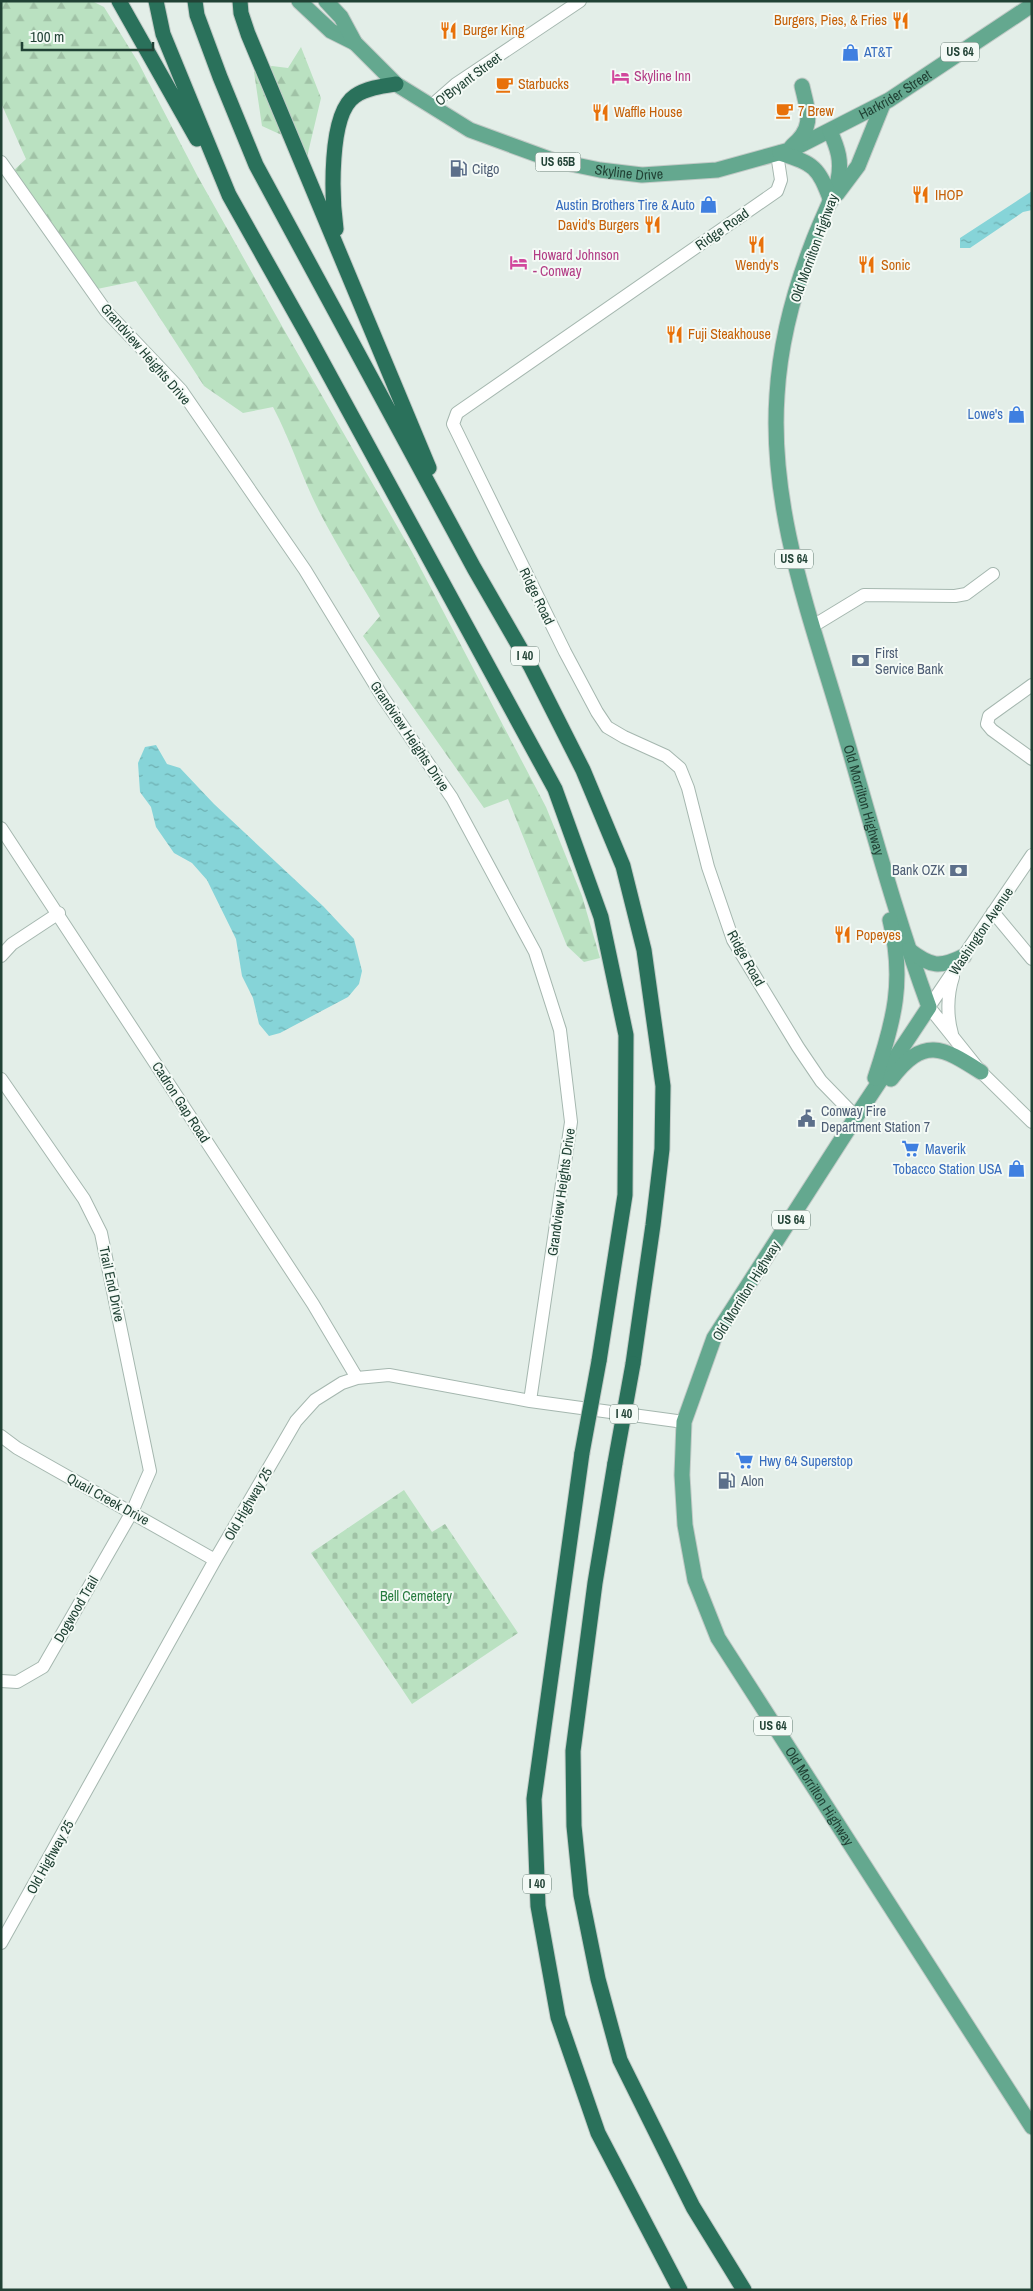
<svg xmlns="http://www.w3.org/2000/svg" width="1033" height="2291" font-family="'Archivo Narrow',sans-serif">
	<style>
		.forest { fill: url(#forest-firs) }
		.cemetery { fill: url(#cemetery-stones) }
		.water { fill: url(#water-ripples) }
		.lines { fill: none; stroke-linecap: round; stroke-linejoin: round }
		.minor-casing { stroke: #a5b7af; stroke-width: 14 }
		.major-casing { stroke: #c1cac6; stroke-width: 17 }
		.highway-casing { stroke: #c1cac6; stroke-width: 17 }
		.minor { stroke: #fff; stroke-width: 12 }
		.major { stroke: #64a88f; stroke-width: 15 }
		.highway { stroke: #2a715b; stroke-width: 15 }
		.highway-bridge-casing { stroke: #c1cac6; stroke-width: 17; stroke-linecap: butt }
		.highway-bridge { stroke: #2a715b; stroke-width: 15 }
		.labels { text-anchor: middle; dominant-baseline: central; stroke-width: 4; stroke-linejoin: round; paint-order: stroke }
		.shield { fill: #f4faf6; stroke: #60796f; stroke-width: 1 }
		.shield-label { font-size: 12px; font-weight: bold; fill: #214235 }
		.food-label { font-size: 14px; fill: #c56008; stroke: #f4faf6; text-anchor: start }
		.shop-label { font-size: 14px; fill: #366cbe; stroke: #f4faf6; text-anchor: start }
		.hotel-label { font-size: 14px; fill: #b23c85; stroke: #f4faf6; text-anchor: start }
		.street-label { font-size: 14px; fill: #214235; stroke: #f4faf6 }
		.service-label { font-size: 14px; fill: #4e5e75; stroke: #f4faf6; text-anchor: start }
		.park-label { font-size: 14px; fill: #277c3f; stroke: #f4faf6 }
	</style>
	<defs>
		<pattern id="forest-firs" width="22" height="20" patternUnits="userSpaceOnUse" patternTransform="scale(1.25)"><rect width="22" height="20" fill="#bae1c1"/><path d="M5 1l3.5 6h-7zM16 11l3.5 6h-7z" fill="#a0c2a6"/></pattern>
		<pattern id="cemetery-stones" width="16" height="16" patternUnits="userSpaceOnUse" patternTransform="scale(1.25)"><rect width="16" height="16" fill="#bae1c1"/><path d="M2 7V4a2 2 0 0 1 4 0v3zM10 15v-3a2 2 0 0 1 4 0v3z" fill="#a0c2a6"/></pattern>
		<pattern id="water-ripples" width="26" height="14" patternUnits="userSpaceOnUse" patternTransform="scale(1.25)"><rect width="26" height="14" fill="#86d4d8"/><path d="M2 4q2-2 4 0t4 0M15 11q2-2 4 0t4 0" fill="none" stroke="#6daeb0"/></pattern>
	</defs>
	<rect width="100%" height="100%" fill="#e3eee8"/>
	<path class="forest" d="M1,1h91l12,6 34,55 60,115 89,158 125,217 134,255 36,89 18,62 -16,4 -17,-16 -59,-147 -24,9 -121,-172 17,-20c-20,-34 -42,-68 -60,-103 -18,-35 -29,-72 -47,-106l-30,6 -39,-27 -68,-105 -39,8 -84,-118 13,-12 -25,-56z
		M301,47l20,51 -14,59 -12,7 -9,-27 -24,-11 -8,-54 18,-6 16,2z"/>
	<path class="cemetery" d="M404,1490l28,42 13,-8 73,109 -106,71 -101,-151z"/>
	<path class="water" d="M1032,191v19l-9,2 -53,36h-10v-10z
		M156,745l11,19 13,4 34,36 109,102 31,33 8,32 -3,13 -11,13 -68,36 -11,3 -10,-12 -6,-26 -11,-22 -6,-37 -29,-59 -15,-17 -18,-10 -18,-26 -5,-20 -11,-15 -2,-29 7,-16z"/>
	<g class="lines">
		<defs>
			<path id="minor" d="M431,106l25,-22 124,-83
				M777,154l4,26 -4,11 -320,222 -4,11 112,228 32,60 10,15 17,10 42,19 14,12 8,20 20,79 25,73 65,107 23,34 35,36
				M1,162l105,149 75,79 124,180 77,126 70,102 83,154 25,78 11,92 -41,279
				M813,626l51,-31 91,1 11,-2 27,-20
				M1032,685l-43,31 -2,8 5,6 40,29
				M1,828l312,476 44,74
				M1032,855l-103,152 52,65 51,50
				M993,912l39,47
				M1,956l11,-12 47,-31
				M952,1034c-5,-17 -5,-39 1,-57
				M1,1079l83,120 17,34 49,238 -18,41 -89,155 -26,15 -16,-1
				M1,1436l16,12 198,112
				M1,1943l214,-383 81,-139 19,-21 27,-17 15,-5 32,-3 141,26 154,21"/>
			<g id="major">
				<path d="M299,1l32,30 24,12"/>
				<path id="s1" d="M326,1l15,16 14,26 41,41 74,46 82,30 48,10 42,5 75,-5 76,-21 96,-49 143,-95"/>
				<path id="s2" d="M830,131c8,18 12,30 8,49 -7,22 -18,42 -26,64 -18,47 -32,100 -35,151 -8,116 35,226 67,336 27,92 52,186 85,276l-73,110 -142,221 -30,84 -2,53 3,50 10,55 23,58 314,489"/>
				<path d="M792,146c23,-19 16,-34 10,-60"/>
				<path d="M780,153c35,11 38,14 51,48"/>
				<path d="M837,194l21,-28 25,-62"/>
				<path d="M909,950c22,17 31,18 55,6"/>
				<path d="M875,1078c19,-57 30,-98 15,-158"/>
				<path d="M891,1079c33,-43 51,-32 90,-7"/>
			</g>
			<path id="highway" d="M119,1l78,138
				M156,1l7,33 66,161 78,139 248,455 46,128 25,118 -1,160 -26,166
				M195,1l2,14 23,62 36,88 218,403 57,99 52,103 40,96 21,84 19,136 -1,63 -9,76 -20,139
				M240,1l1,12 7,21 181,434
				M336,229c-4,-29 -8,-115 19,-133 12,-8 28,-10 41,-12
				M582,1453l-48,346 4,107 20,111 40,116 82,157
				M615,1463l-20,120 -22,168 1,75 7,69 17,84 22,81 73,147 51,83"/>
		</defs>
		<use href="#minor" class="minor-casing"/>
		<use href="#major" class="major-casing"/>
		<use href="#highway" class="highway-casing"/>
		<use href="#minor" class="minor"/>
		<use href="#major" class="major"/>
		<use href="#highway" class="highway"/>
		<defs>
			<path id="highway-bridge" d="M582,1453l17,-92
				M615,1463l18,-99"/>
		</defs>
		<use href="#highway-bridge" class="highway-bridge-casing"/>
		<use href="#highway-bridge" class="highway-bridge"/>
	</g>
	<defs>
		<symbol id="restaurant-bare" viewBox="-9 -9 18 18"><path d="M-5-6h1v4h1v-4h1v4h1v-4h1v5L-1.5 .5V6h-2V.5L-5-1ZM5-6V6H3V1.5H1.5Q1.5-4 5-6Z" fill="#e8710a" stroke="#f4faf6" stroke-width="2.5" paint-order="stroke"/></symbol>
		<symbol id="shop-bare" viewBox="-9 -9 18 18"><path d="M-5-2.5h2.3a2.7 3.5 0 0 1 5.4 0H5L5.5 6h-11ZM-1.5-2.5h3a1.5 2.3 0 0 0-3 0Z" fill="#3f7fe0" stroke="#f4faf6" stroke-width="2.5" paint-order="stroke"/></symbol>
		<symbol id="hotel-bare" viewBox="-9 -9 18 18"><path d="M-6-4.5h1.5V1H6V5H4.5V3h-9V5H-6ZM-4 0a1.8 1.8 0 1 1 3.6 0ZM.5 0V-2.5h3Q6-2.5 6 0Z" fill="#d1479c" stroke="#f4faf6" stroke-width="2.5" paint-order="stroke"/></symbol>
		<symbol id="cafe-bare" viewBox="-9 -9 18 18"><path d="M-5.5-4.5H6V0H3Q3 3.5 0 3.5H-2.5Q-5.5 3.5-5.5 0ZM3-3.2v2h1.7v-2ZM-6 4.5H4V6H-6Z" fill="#e8710a" stroke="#f4faf6" stroke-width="2.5" paint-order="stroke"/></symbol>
		<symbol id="fuel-bare" viewBox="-9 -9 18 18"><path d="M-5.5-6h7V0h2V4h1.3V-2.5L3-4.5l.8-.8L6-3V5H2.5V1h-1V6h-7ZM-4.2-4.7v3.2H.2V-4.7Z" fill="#5c6f8a" stroke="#f4faf6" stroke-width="2.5" paint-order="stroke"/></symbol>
		<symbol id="bank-bare" viewBox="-9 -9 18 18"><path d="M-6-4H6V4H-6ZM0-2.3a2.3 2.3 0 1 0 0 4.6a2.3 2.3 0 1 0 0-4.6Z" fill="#5c6f8a" stroke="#f4faf6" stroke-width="2.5" paint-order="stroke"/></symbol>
		<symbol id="civic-bare" viewBox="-9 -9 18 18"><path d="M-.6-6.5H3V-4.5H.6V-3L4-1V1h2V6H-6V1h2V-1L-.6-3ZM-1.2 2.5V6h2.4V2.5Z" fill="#5c6f8a" stroke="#f4faf6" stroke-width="2.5" paint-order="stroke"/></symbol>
		<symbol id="supermarket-bare" viewBox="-9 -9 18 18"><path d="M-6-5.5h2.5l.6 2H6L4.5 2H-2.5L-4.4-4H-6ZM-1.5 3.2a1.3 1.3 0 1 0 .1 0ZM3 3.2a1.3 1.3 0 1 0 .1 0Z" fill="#3f7fe0" stroke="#f4faf6" stroke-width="2.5" paint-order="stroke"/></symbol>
	</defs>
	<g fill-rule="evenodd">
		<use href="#restaurant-bare" x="888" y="8" width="25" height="25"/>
		<use href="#restaurant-bare" x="436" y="18" width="25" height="25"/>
		<use href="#shop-bare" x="838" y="40" width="25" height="25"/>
		<use href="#hotel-bare" x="608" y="64" width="25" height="25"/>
		<use href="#cafe-bare" x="492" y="72" width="25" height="25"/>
		<use href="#cafe-bare" x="772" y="98" width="25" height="25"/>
		<use href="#restaurant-bare" x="588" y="100" width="25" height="25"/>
		<use href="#fuel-bare" x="446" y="156" width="25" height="25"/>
		<use href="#restaurant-bare" x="908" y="182" width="25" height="25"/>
		<use href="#shop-bare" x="696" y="192" width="25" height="25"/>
		<use href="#restaurant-bare" x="640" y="212" width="25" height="25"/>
		<use href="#restaurant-bare" x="744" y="232" width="25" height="25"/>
		<use href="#hotel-bare" x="506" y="250" width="25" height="25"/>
		<use href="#restaurant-bare" x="854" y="252" width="25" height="25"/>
		<use href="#restaurant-bare" x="662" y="322" width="25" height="25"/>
		<use href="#shop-bare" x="1004" y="402" width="25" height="25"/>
		<use href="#bank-bare" x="848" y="648" width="25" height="25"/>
		<use href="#bank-bare" x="946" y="858" width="25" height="25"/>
		<use href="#restaurant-bare" x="830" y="922" width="25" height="25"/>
		<use href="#civic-bare" x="794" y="1106" width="25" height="25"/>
		<use href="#supermarket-bare" x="898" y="1136" width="25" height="25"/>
		<use href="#shop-bare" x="1004" y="1156" width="25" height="25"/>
		<use href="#supermarket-bare" x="732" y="1448" width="25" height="25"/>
		<use href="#fuel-bare" x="714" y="1468" width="25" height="25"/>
	</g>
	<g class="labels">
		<g class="shield">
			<rect x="941" y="42.5" width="38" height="19" rx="4"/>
			<rect x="535.5" y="152.5" width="45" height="19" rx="4"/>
			<rect x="775" y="549.5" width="38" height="19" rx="4"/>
			<rect x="511" y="646.5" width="28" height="19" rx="4"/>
			<rect x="772" y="1210.5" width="38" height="19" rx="4"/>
			<rect x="610" y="1404.5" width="28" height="19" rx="4"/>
			<rect x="754" y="1716.5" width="38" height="19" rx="4"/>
			<rect x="523" y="1874.5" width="28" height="19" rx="4"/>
		</g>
		<g class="shield-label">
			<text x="960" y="52">US 64</text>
			<text x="558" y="162">US 65B</text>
			<text x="794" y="559">US 64</text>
			<text x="525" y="656">I 40</text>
			<text x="791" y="1220">US 64</text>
			<text x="624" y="1414">I 40</text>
			<text x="773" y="1726">US 64</text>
			<text x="537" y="1884">I 40</text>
		</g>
		<g class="food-label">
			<text x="887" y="20" text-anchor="end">Burgers, Pies, &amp; Fries</text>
			<text x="463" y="30">Burger King</text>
			<text x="518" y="84">Starbucks</text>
			<text x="798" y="111">7 Brew</text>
			<text x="614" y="112">Waffle House</text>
			<text x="935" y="195">IHOP</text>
			<text x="639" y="225" text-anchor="end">David's Burgers</text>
			<text x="757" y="265" text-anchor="middle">Wendy's</text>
			<text x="881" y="265">Sonic</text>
			<text x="688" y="334">Fuji Steakhouse</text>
			<text x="856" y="935">Popeyes</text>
		</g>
		<g class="shop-label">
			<text x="864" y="52">AT&amp;T</text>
			<text x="695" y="205" text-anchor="end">Austin Brothers Tire &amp; Auto</text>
			<text x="1003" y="414" text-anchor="end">Lowe's</text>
			<text x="925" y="1149">Maverik</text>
			<text x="1002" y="1169" text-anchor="end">Tobacco Station USA</text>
			<text x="759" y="1461">Hwy 64 Superstop</text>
		</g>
		<g class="hotel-label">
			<text x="634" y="76">Skyline Inn</text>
			<text x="533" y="255">Howard Johnson<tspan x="533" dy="16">- Conway</tspan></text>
		</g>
		<g class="street-label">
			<text transform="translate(468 79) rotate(-37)">O'Bryant Street</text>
			<text stroke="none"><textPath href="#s1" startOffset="645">Harkrider Street</textPath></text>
			<text stroke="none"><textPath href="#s1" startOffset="362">Skyline Drive</textPath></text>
			<text transform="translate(722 229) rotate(-35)">Ridge Road</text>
			<text transform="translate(814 248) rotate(-70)">Old Morrilton Highway</text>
			<text transform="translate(146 354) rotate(49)">Grandview Heights Drive</text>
			<text transform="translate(537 596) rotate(64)">Ridge Road</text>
			<text transform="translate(410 736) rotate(56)">Grandview Heights Drive</text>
			<text stroke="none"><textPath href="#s2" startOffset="692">Old Morrilton Highway</textPath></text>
			<text transform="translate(981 931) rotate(-56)">Washington Avenue</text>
			<text transform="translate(746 958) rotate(61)">Ridge Road</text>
			<text transform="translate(181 1102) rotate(57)">Cadron Gap Road</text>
			<text transform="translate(561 1192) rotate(-82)">Grandview Heights Drive</text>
			<text transform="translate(112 1284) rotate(78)">Trail End Drive</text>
			<text transform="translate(746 1291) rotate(-58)">Old Morrilton Highway</text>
			<text transform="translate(108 1499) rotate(29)">Quail Creek Drive</text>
			<text transform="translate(248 1504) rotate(-60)">Old Highway 25</text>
			<text transform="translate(76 1609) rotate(-60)">Dogwood Trail</text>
			<text stroke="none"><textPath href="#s2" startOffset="1802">Old Morrilton Highway</textPath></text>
			<text transform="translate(50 1857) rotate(-61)">Old Highway 25</text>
		</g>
		<g class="service-label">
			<text x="472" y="169">Citgo</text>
			<text x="875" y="653">First<tspan x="875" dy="16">Service Bank</tspan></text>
			<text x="945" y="870" text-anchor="end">Bank OZK</text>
			<text x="821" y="1111">Conway Fire<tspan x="821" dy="16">Department Station 7</tspan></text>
			<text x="741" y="1481">Alon</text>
		</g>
		<g class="park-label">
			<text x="416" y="1596">Bell Cemetery</text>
		</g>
	</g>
	<rect width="1033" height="2291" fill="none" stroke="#214235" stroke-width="5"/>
	<path d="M22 42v8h131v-8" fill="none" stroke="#214235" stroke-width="2.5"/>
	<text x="30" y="42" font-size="15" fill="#214235" stroke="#f4faf6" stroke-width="4" paint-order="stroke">100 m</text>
</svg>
